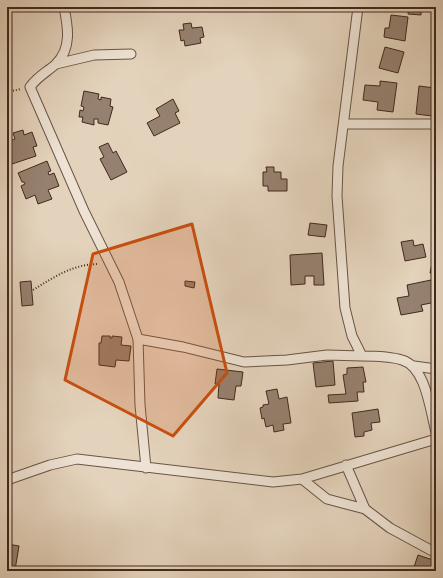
<svg xmlns="http://www.w3.org/2000/svg" width="443" height="578" font-family="'IM FELL French Canon',serif">
	<style>
		.building { fill: #968170; stroke: #42291d }
		.lines { fill: none; stroke-linecap: round; stroke-linejoin: round }
		.minor-casing { stroke: #6a5445; stroke-width: 11 }
		.path { stroke: #42291d; stroke-width: 2; stroke-dasharray: 1 2; stroke-linecap: butt }
		.minor { stroke: #ede2d3; stroke-width: 9 }
		.marked { fill: #c74f0f; fill-opacity: 0.2; stroke: #c74f0f; stroke-width: 3; stroke-linejoin: round }
	</style>
	<rect width="100%" height="100%" fill="#e4d3bc"/>
	<filter id="stains"><feTurbulence type="fractalNoise" baseFrequency=".005" numOctaves="4"/><feColorMatrix values="0 0 0 0 .2 0 0 0 0 .09 0 0 0 0 .02 0 0 0 .5 -.17"/></filter>
	<radialGradient id="worn" r=".72"><stop offset=".6" stop-color="#630" stop-opacity="0"/><stop offset="1" stop-color="#630" stop-opacity=".3"/></radialGradient>
	<path class="building" d="M409,7h12v8l-13,-1z
		M391,15l17,2 -3,24 -21,-4 1,-9h4z
		M191,23l1,5 10,-1 2,10 -4,1 1,5 -16,3 -1,-6 -3,1 -2,-11h5l-1,-6z
		M385,47l19,5 -6,21 -19,-5z
		M380,81l17,2 -4,29 -16,-2 1,-8 -15,-2 2,-15 15,1z
		M419,86l16,2 -3,28 -16,-2z
		M84,91l15,3 -1,5 3,1v-3l10,2 -1,7 3,1 -5,18 -10,-2v-4h-4v6l-12,-3 1,-5h-4l1,-7 3,1 1,-4 -3,-1z
		M173,99l6,12 -4,2 5,10 -26,13 -7,-13 13,-7 -4,-7z
		M23,130l1,5 8,-3 5,14 -4,1 3,9 -27,9 -2,-23 8,-3 -2,-6z
		M108,143l5,10 3,-2 11,21 -16,8 -11,-21 4,-2 -5,-10z
		M47,161l4,10 -3,1 1,3 5,-2 5,13 -11,4 4,9 -14,5 -3,-9 -9,4 -5,-13 4,-2 -1,-2h-2l-4,-9z
		M266,167h8v5h7v7h6v12h-19v-5h-5v-14h4z
		M310,223l17,2 -2,12 -17,-2z
		M413,240l1,6 9,-2 3,13 -21,4 -4,-19z
		M322,253l2,32h-10v-9h-9v8l-14,1 -1,-30z
		M432,263h4v11l-6,-1z
		M431,280l5,22 -15,3 2,6 -22,4 -4,-17 12,-2 -2,-11z
		M31,281l2,24 -11,1 -2,-24z
		M185,281l10,1 -1,6 -9,-2z
		M102,336h8v2h2v-2l10,1 -1,8 10,1 -2,15 -13,-1 -1,7 -16,-2v-22h2z
		M333,361l2,24 -19,2 -3,-24z
		M363,367l3,15h-3l1,10h-7l1,9 -29,2 -1,-8 18,-1 -3,-19 4,-1v-6z
		M217,369l26,3 -2,14h-5l-2,14 -16,-2 1,-14h-4z
		M277,389l2,10 8,-2 4,26 -8,1 1,6 -10,2 -1,-7 -7,2 -2,-9 -2,1 -2,-11 3,-1v-2l6,-1 -3,-13z
		M378,409l2,13 -9,1 1,7 -8,2v4l-9,1 -3,-24z
		M7,544l12,2 -4,24 4,1h-12z
		M418,555l15,5 -4,11 -16,-1z"/>
	<g class="lines">
		<defs>
			<path id="minor" d="M64,7c4,20 8,41 -8,57 -9,8 -18,12 -26,23l54,124 35,71 19,57 2,66 6,63
				M358,7l-20,159 -1,30 8,112 7,28 10,20c13,0 27,0 40,4 24,7 28,50 34,72
				M56,64l38,-9 37,-1
				M344,124h92
				M138,339l45,8 61,15 43,-2 40,-5 35,1
				M414,366l22,3
				M346,465l19,44
				M302,479l25,20 38,10 25,19 46,25
				M7,480l43,-15 27,-6 196,23 29,-3 134,-40
				M434,571l2,-4"/>
		</defs>
		<use href="#minor" class="minor-casing"/>
		<path class="path" d="M7,92l14,-3
			M33,290c21,-13 40,-26 66,-26"/>
		<use href="#minor" class="minor"/>
	</g>
	<path class="marked" d="M192,224l35,149 -54,63 -108,-56 28,-126z"/>
	<rect width="443" height="578" fill="none" stroke="#e4d3bc" stroke-width="24"/>
	<rect x="8" y="8" width="427" height="562" fill="none" stroke="#42291d" stroke-width="2"/>
	<rect x="12" y="12" width="419" height="554" fill="none" stroke="#42291d"/>
	<rect width="100%" height="100%" filter="url(#stains)"/>
	<rect width="100%" height="100%" fill="url(#worn)"/>
</svg>
